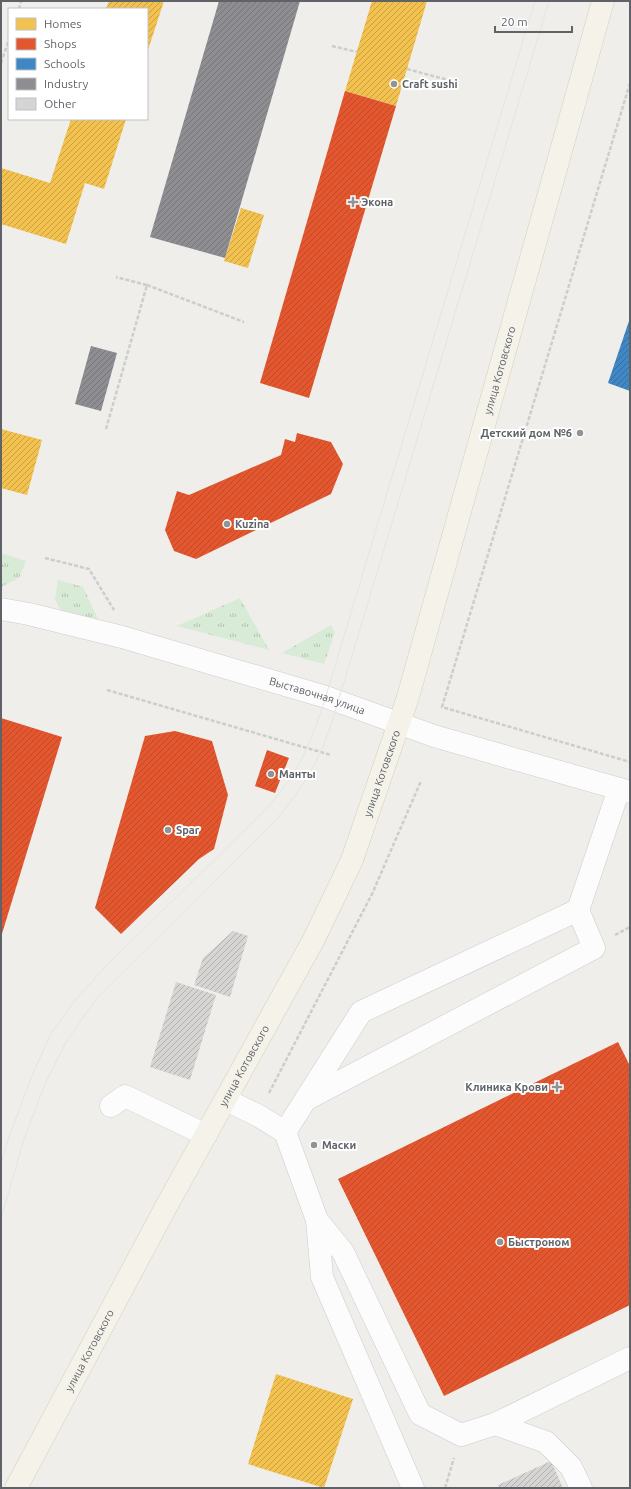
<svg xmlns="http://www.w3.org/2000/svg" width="631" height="1489" font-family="Ubuntu,sans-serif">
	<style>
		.grass { fill: url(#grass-tufts) }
		.homes { fill: url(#homes-hatch) }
		.shops { fill: url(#shops-hatch) }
		.schools { fill: url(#schools-hatch) }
		.industry { fill: url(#industry-hatch) }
		.building { fill: url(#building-hatch) }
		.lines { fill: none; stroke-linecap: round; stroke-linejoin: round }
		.minor-casing { stroke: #cbcccc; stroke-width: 23 }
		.major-casing { stroke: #d7ceb8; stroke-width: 23 }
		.path { stroke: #cacfcc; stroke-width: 2.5; stroke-dasharray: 4 2; stroke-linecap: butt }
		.minor { stroke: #fdfcfc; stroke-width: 22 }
		.major { stroke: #f4f2e9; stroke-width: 22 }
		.tram { stroke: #e4e4e4; stroke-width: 1 }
		.poi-dot { fill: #919496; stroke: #fff; stroke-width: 1.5 }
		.labels { text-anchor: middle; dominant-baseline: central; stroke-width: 4; stroke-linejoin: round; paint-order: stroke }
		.poi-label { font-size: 11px; font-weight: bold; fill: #5f6368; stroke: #fff; text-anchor: start }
		.street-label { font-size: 11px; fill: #5f6368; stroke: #fff }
	</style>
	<defs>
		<pattern id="grass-tufts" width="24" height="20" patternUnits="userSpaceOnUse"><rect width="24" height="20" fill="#d8ebd6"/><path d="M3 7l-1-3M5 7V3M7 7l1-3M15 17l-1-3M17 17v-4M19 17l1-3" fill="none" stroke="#b2c2b1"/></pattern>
		<pattern id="homes-hatch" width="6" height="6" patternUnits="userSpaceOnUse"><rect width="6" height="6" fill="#f2c14e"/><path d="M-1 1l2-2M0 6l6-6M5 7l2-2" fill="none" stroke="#c7a045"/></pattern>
		<pattern id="shops-hatch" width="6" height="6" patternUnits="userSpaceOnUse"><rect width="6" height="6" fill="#e4572e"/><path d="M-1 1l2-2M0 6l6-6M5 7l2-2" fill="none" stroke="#bc4c2b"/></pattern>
		<pattern id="schools-hatch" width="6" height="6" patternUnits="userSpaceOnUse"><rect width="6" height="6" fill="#3f88c5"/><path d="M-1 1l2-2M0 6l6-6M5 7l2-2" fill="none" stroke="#366e9c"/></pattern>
		<pattern id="industry-hatch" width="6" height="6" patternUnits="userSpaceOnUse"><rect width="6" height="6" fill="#8d8d92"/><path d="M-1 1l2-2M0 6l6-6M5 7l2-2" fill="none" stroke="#76777b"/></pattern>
		<pattern id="building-hatch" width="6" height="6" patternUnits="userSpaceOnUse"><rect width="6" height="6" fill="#d6d5d3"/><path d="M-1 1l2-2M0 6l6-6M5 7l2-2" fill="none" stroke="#b1b0af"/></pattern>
	</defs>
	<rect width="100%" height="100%" fill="#efeeea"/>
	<path class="grass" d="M1,553l25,8 -7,17 -18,9z
		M58,580l25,7 15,32 -37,-8 -6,-12z
		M240,598l29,52 -92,-24z
		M331,625l4,8 -11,31 -42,-11z"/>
	<path class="homes" d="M109,1h55l-17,52v-44h-41z
		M372,1h55l-31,105 -51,-15z
		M71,119h55l-22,70 -19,-6 -19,61 -65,-20v-56l49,15z
		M241,208l23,7 -16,53 -24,-7z
		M1,429l41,11 -15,55 -26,-7z
		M276,1374l77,25 -29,89 -76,-24z"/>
	<path class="shops" d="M345,91l51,15 -87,292 -49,-15z
		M297,433l34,9 12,22 -12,30 -135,65 -22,-8 -9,-21 12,-39 12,4 92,-40 4,-16 10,3z
		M1,718l61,19 -61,200z
		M175,731l37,10 16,54 -14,54 -15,10 -78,75 -26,-26 50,-172z
		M267,750l22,8 -14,35 -20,-7z
		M618,1042l12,24v239l-186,91 -106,-217z"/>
	<path class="schools" d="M630,318v73l-22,-8z"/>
	<path class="industry" d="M219,1h81l-75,257 -75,-21z
		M91,346l26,7 -16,58 -26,-7z"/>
	<path class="building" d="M233,931l15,5 -18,61 -36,-12 9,-27z
		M176,982l40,13 -26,85 -40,-13z
		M551,1461l12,27h-64l-1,-3z"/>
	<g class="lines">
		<defs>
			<g id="minor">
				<path id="s1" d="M1,609l28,5 93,23 204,60 108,39 196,56"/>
				<path d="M307,1099l287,-151 -16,-38"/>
				<path d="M226,1100l31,15 28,17 76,-120 217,-102 41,-121"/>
				<path d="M111,1106l14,-10 81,39"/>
				<path d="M285,1132l32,88 26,32 77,162 41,21 34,-11 135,-66"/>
				<path d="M317,1220l5,57 91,211"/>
				<path d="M495,1424l51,18 25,25 10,21"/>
			</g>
			<g id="major">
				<path id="s2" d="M16,1488l151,-283 147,-266 38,-79 56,-163 195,-696"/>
			</g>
		</defs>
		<use href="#minor" class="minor-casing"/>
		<use href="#major" class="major-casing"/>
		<path class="path" d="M19,9l2,-8
			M332,46l25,6
			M1,63l8,-24
			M407,69l45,12
			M630,83l-188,624 188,55
			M147,285l97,37
			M106,429l41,-144 -31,-8
			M45,558l44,11 25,41
			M107,690l224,65
			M615,935l15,-8
			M269,1093l103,-199 49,-113
			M445,1488l9,-30"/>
		<use href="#minor" class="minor"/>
		<use href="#major" class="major"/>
		<path class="tram" d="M1,1164l8,-27 22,-59 19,-43 26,-36 30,-33 160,-157c10,-12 20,-23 28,-36 18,-30 28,-64 38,-97l203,-675
			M1,1219l23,-80 21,-55 21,-42 31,-44 177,-176c18,-21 35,-44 46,-69 11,-23 17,-50 25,-74l204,-678"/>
	</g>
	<g class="poi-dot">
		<circle cx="394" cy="84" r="4"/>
		<path d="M351 196h4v4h4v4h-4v4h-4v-4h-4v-4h4z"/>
		<circle cx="580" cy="433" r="4"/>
		<circle cx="227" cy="524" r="4"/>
		<circle cx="271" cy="774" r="4"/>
		<circle cx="168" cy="830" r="4"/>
		<path d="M555 1081h4v4h4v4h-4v4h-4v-4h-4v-4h4z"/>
		<circle cx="314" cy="1145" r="4"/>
		<circle cx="500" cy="1242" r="4"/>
	</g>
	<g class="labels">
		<g class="poi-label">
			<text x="402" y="84">Craft sushi</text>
			<text x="361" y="202">Экона</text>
			<text x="572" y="433" text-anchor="end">Детский дом №6</text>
			<text x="235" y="524">Kuzina</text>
			<text x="279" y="774">Манты</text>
			<text x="176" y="830">Spar</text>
			<text x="548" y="1087" text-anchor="end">Клиника Крови</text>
			<text x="322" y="1145">Маски</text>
			<text x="508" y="1242">Быстроном</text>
		</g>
		<g class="street-label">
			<text stroke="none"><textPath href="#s2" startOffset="1224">улица Котовского</textPath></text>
			<text stroke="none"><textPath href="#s1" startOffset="328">Выставочная улица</textPath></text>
			<text stroke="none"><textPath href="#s2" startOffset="804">улица Котовского</textPath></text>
			<text stroke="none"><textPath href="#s2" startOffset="480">улица Котовского</textPath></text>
			<text stroke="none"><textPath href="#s2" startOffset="156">улица Котовского</textPath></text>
		</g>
	</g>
	<rect width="631" height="1489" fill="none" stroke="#5f6368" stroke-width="4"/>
	<rect x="8" y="8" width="140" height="112" fill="#ffffff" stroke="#bfc1c3"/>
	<rect x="16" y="18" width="20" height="12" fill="#f2c14e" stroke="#bfc1c3"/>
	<text x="44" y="28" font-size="12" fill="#5f6368">Homes</text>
	<rect x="16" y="38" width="20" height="12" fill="#e4572e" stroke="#bfc1c3"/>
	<text x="44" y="48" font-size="12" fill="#5f6368">Shops</text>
	<rect x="16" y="58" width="20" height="12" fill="#3f88c5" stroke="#bfc1c3"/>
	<text x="44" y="68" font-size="12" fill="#5f6368">Schools</text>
	<rect x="16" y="78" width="20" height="12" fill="#8d8d92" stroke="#bfc1c3"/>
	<text x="44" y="88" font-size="12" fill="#5f6368">Industry</text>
	<rect x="16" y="98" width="20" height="12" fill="#d6d5d3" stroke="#bfc1c3"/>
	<text x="44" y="108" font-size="12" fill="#5f6368">Other</text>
	<path d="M495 26v6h77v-6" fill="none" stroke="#5f6368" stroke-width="2"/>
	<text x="501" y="26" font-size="12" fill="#5f6368" stroke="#ffffff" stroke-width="3" paint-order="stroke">20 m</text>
</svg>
